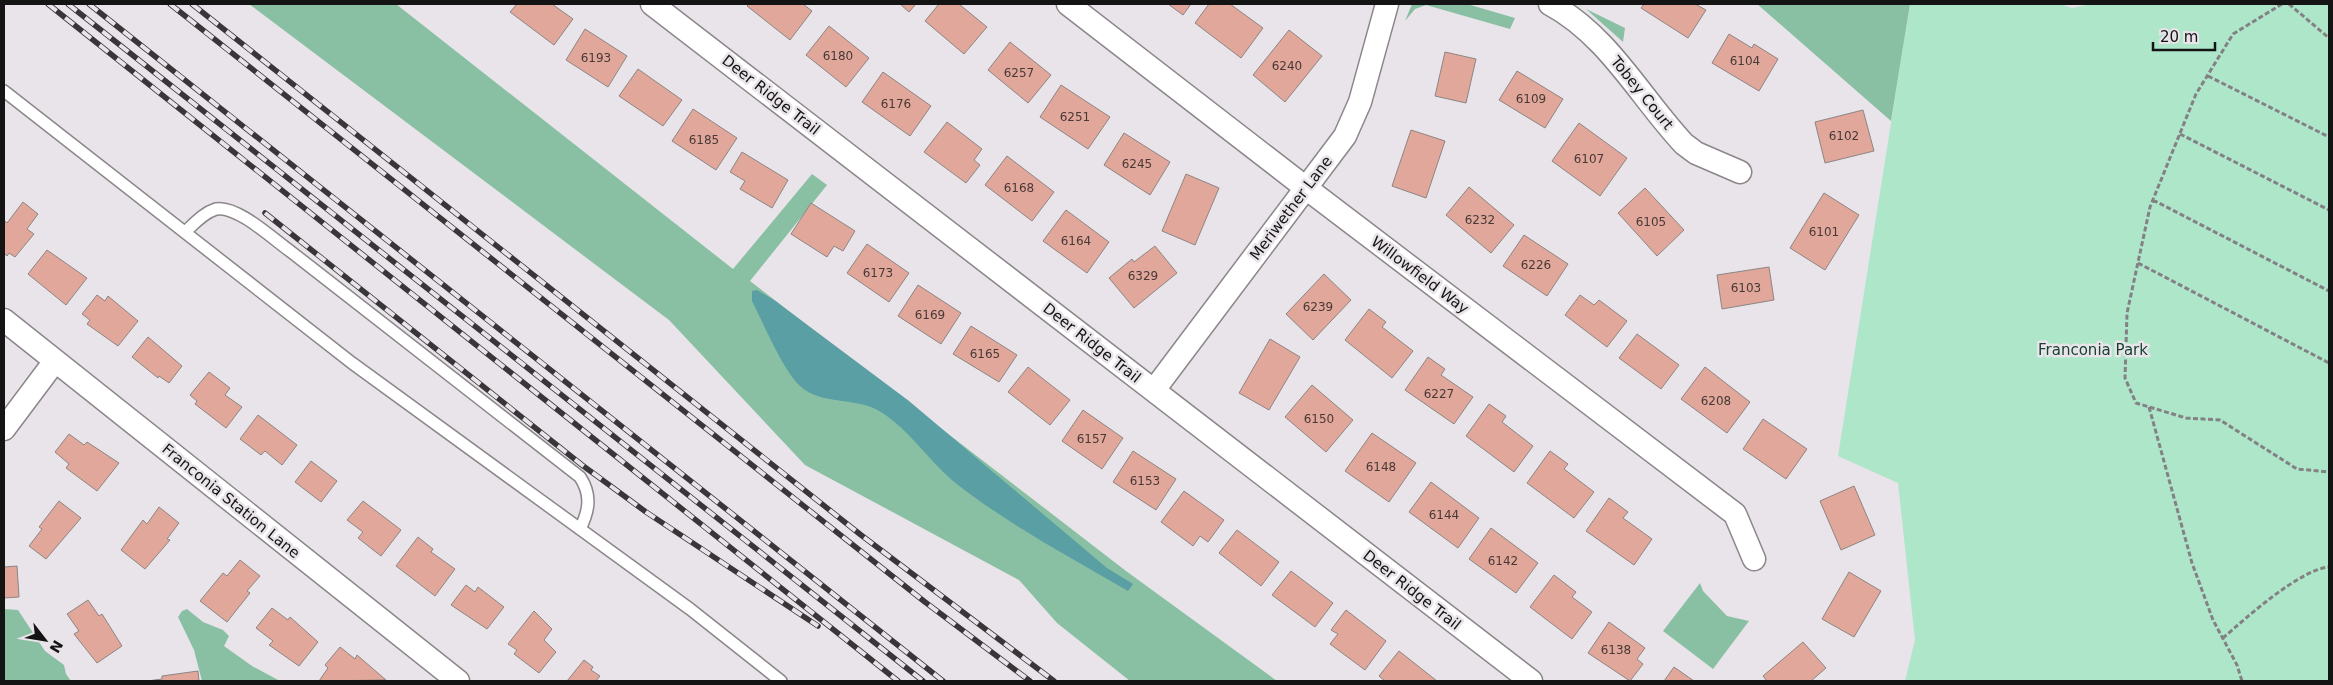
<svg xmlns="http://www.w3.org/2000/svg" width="2333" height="685" font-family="'DejaVu Sans',sans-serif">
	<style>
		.green { fill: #aee6ca }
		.forest { fill: #89c0a4 }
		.water { fill: #5a9fa3 }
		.building { fill: #e0a79a; stroke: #8c8584 }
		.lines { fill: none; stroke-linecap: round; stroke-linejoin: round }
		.lane-casing { stroke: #8b868a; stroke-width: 14 }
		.street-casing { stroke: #8b868a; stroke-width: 25 }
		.path { stroke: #848184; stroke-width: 3; stroke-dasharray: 5 2.5; stroke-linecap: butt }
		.lane { stroke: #fff; stroke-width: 11 }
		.street { stroke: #fff; stroke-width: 22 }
		.rail-casing { stroke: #383638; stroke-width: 5.5 }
		.rail { stroke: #e9e4e9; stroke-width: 4; stroke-dasharray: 11; stroke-linecap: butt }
		.labels { text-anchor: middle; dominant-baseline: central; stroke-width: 5; stroke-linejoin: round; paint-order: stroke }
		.number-label { font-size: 12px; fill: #483936 }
		.street-label { font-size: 15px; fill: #151415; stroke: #e9e4e9 }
		.park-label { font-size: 15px; fill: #164330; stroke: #e9e4e9 }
	</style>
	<rect width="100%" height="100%" fill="#e9e4e9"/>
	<path class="green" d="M1910,4h150l12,4 20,-4h237v677h-424l10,-41 -17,-157 -60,-27z"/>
	<path class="forest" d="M249,4h147l337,265 79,-95 15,11 -77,96 376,290 151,110h-147l-73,-58 -38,-43 -214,-115 -136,-145z
		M1412,4h55l48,14 -5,11 -84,-24 -11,4 -10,12z
		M1757,4h153l-19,117z
		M1586,9l39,19 -2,14z
		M1700,583l3,8 24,25 22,5 -36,48 -50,-38z
		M4,609l14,1 27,41 19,14 2,9 5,7h-67z
		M187,609l16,13 20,8 6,6 -5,10 28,20 28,15h-78l-8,-31 -16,-33 4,-6z"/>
	<path class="water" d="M757,290l17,10 135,101 198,167 26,16 -5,7c-58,-34 -117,-65 -170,-106 -28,-22 -47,-54 -77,-73 -26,-16 -59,-6 -81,-26 -18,-17 -36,-62 -48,-85v-10z"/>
	<path class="building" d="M517,4h35l21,15 -19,26 -44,-33z
		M749,4h54l9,7 -22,29 -43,-34z
		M900,4h16l-7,8z
		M939,4h20l28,23 -23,27 -39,-33z
		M1168,4h23l-8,11z
		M1209,4h21l33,24 -22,30 -46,-35z
		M1644,4h51l11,6 -18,28 -47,-30z
		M829,26l40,32 -23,29 -40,-32z
		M585,29l42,27 -19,31 -42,-27z
		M1289,30l33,26 -37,46 -32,-27z
		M1729,34l23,14 2,-4 24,15 -19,32 -47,-28z
		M1010,42l41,33 -23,28 -40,-33z
		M1445,52l31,7 -10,44 -31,-7z
		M638,69l44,31 -19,26 -44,-30z
		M1517,71l46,28 -18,29 -46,-28z
		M883,72l48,34 -21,30 -48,-34z
		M1061,85l49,32 -22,32 -48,-32z
		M693,109l44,29 -21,32 -44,-29z
		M1863,110l11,41 -49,12 -10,-41z
		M947,122l35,27 -8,11 6,5 -14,18 -42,-31z
		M1579,123l48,35 -27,38 -48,-35z
		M1411,130l34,11 -19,57 -34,-12z
		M1124,133l46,29 -20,33 -46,-30z
		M742,152l46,28 -16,28 -32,-19 5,-8 -15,-9z
		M1007,156l47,36 -22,29 -47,-36z
		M1186,174l33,14 -24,57 -33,-14z
		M1469,187l45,38 -23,28 -45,-38z
		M1645,188l39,42 -27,26 -39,-43z
		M1824,193l35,22 -34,55 -35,-22z
		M23,202l15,12 -11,15 7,5 -19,23 -6,-4 -2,3 -3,-3v-33l3,3z
		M811,203l44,28 -12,20 -9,-5 -7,11 -36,-23z
		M1066,210l43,32 -22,31 -44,-32z
		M1524,235l44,29 -21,32 -44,-30z
		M867,244l42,29 -20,29 -42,-29z
		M1155,246l22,27 -43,35 -25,-30 23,-19 2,3z
		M47,250l40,28 -21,27 -38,-31z
		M1769,267l5,33 -52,9 -5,-34z
		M1324,274l27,26 -38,40 -27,-26z
		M918,285l43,28 -20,31 -43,-28z
		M97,295l8,6 3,-5 30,25 -20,25 -31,-22 3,-4 -8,-6z
		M1580,295l14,10 5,-5 28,21 -20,26 -42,-32z
		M1369,309l17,13 -4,5 31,24 -21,27 -47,-38z
		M971,326l46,29 -18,27 -46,-28z
		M1637,334l42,31 -18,24 -42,-31z
		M148,337l34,29 -13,17 -10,-7 -1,2 -26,-21z
		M1270,339l30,18 -31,53 -30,-17z
		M1428,357l17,12 -4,6 32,22 -19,27 -49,-34z
		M1028,367l42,33 -20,25 -42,-33z
		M1705,367l45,35 -23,31 -46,-34z
		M209,372l21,16 -5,7 17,12 -16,21 -31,-24 2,-3 -7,-6z
		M1312,385l41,35 -27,32 -41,-35z
		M1489,404l17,12 -4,6 31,24 -19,26 -48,-36z
		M1083,410l40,28 -21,31 -40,-28z
		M258,415l39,30 -15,20 -17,-14 -4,4 -21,-16z
		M1763,419l44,30 -21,30 -43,-30z
		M1372,433l44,30 -27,39 -44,-31z
		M69,434l15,11 3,-3 32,21 -22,28 -31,-23 3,-4 -14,-12z
		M1133,451l43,28 -20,31 -43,-28z
		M1550,451l18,13 -4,5 30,23 -20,26 -47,-35z
		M311,461l26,20 -16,21 -26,-20z
		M1431,482l48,36 -21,30 -49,-36z
		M1854,486l21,49 -34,15 -21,-49z
		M1184,491l40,29 -16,22 -8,-6 -7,10 -32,-24z
		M1609,498l19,14 -5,6 29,21 -18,26 -48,-34z
		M59,501l22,17 -35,41 -17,-13 13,-17 -3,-2z
		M363,501l38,29 -20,26 -23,-18 5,-6 -16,-12z
		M159,507l20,16 -12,16 3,1 -25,29 -24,-19 22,-30 4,4z
		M1491,528l47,35 -22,30 -47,-34z
		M1237,530l42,32 -18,24 -42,-33z
		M418,537l15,12 -2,3 24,17 -20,27 -39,-30z
		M240,560l20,16 -13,15 3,2 -23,29 -27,-21 23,-28 4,3z
		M17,566l2,31 -15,1v-31z
		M1291,571l42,32 -18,24 -43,-32z
		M1849,572l32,19 -27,46 -32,-18z
		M1554,575l22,17 -4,5 20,15 -20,27 -42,-32z
		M466,585l9,7 3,-5 26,20 -17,22 -36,-24z
		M88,600l11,16 3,-2 20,32 -25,17 -23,-29 5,-3 -12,-17z
		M272,608l16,12 2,-3 28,25 -19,24 -30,-21 4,-4 -17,-13z
		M1346,610l40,31 -21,29 -35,-26 8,-10 -7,-4z
		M534,611l18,18 -8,11 12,12 -17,21 -25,-19 3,-4 -9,-6z
		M1609,622l36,26 -8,11 6,5 -13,17 -42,-28z
		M1803,642l23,26 -15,13h-44l-4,-5z
		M340,647l15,12 2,-4 29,25 -67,1 9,-13 -3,-3z
		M1399,651l38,30h-52l-6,-5z
		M584,660l9,7 -2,3 9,6 -4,5h-29z
		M1674,667l20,14h-30z
		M198,671l1,10h-52l15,-2v-3z"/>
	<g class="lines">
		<defs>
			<path id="lane" d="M4,91l348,272 338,246 91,72
				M185,232c9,-8 18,-19 31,-23 21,-4 57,30 74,42l290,226c12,18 9,34 0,52"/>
			<path id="street" d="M652,4l879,677
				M1068,4l238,184 429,326 19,45
				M1550,4c58,31 90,93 134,140l12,9 44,19
				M4,320l454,361
				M1154,390l191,-254 15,-34 27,-98
				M4,429l51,-68"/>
		</defs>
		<use href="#lane" class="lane-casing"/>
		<use href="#street" class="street-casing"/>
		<path class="path" d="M2282,4l-49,30 -37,60 -46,113 -23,106 -2,65 11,25 50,15 34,2 77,49 32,3
			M2289,4l40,34
			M2208,76l121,61
			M2180,134l149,76
			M2153,200l176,91
			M2138,263l191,100
			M2149,407l43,156 21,57 24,45 5,16
			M2223,638c24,-21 76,-68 106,-71"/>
		<use href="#lane" class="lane"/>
		<use href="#street" class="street"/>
		<defs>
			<path id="rail" d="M48,4l850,677
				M68,4l855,677
				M89,4l854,677
				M170,4l755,598 105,79
				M192,4l669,531 193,146
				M265,213l317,252 64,47 172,114"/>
		</defs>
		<use href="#rail" class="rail-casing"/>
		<use href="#rail" class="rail"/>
	</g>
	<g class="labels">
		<g class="number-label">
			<text x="838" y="56">6180</text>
			<text x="596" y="58">6193</text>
			<text x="1745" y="61">6104</text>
			<text x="1287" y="66">6240</text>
			<text x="1019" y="73">6257</text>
			<text x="1531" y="99">6109</text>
			<text x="896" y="104">6176</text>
			<text x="1075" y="117">6251</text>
			<text x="1844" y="136">6102</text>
			<text x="704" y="140">6185</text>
			<text x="1589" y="159">6107</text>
			<text x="1137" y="164">6245</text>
			<text x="1019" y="188">6168</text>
			<text x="1480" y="220">6232</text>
			<text x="1651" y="222">6105</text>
			<text x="1824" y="232">6101</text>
			<text x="1076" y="241">6164</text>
			<text x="1536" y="265">6226</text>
			<text x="878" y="273">6173</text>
			<text x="1143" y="276">6329</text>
			<text x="1746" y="288">6103</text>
			<text x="1318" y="307">6239</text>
			<text x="930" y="315">6169</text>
			<text x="985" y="354">6165</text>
			<text x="1439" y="394">6227</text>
			<text x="1716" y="401">6208</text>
			<text x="1319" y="419">6150</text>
			<text x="1092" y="439">6157</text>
			<text x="1381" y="467">6148</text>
			<text x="1145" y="481">6153</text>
			<text x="1444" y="515">6144</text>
			<text x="1503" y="561">6142</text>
			<text x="1616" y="650">6138</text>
		</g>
		<g class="street-label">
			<text transform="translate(1642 93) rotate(51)">Tobey Court</text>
			<text transform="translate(771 95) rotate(38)">Deer Ridge Trail</text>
			<text transform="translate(1291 208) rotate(-53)">Meriwether Lane</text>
			<text transform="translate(1420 275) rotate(37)">Willowfield Way</text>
			<text transform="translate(1092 343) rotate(38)">Deer Ridge Trail</text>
			<text transform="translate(231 501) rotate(39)">Franconia Station Lane</text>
			<text transform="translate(1412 590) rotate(38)">Deer Ridge Trail</text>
		</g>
		<g class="park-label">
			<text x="2093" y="350">Franconia Park</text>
		</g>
	</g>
	<rect width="2333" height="685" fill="none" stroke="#151415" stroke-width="10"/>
	<g transform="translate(45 640) rotate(121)" stroke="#e9e4e9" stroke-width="4" paint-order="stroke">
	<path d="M0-4L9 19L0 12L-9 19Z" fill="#151415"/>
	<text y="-8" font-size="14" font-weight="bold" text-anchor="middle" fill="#151415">N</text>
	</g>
	<path d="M2153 42v8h62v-8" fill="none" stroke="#151415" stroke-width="2.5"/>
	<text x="2160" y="42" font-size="15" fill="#151415" stroke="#e9e4e9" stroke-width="4" paint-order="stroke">20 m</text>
</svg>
